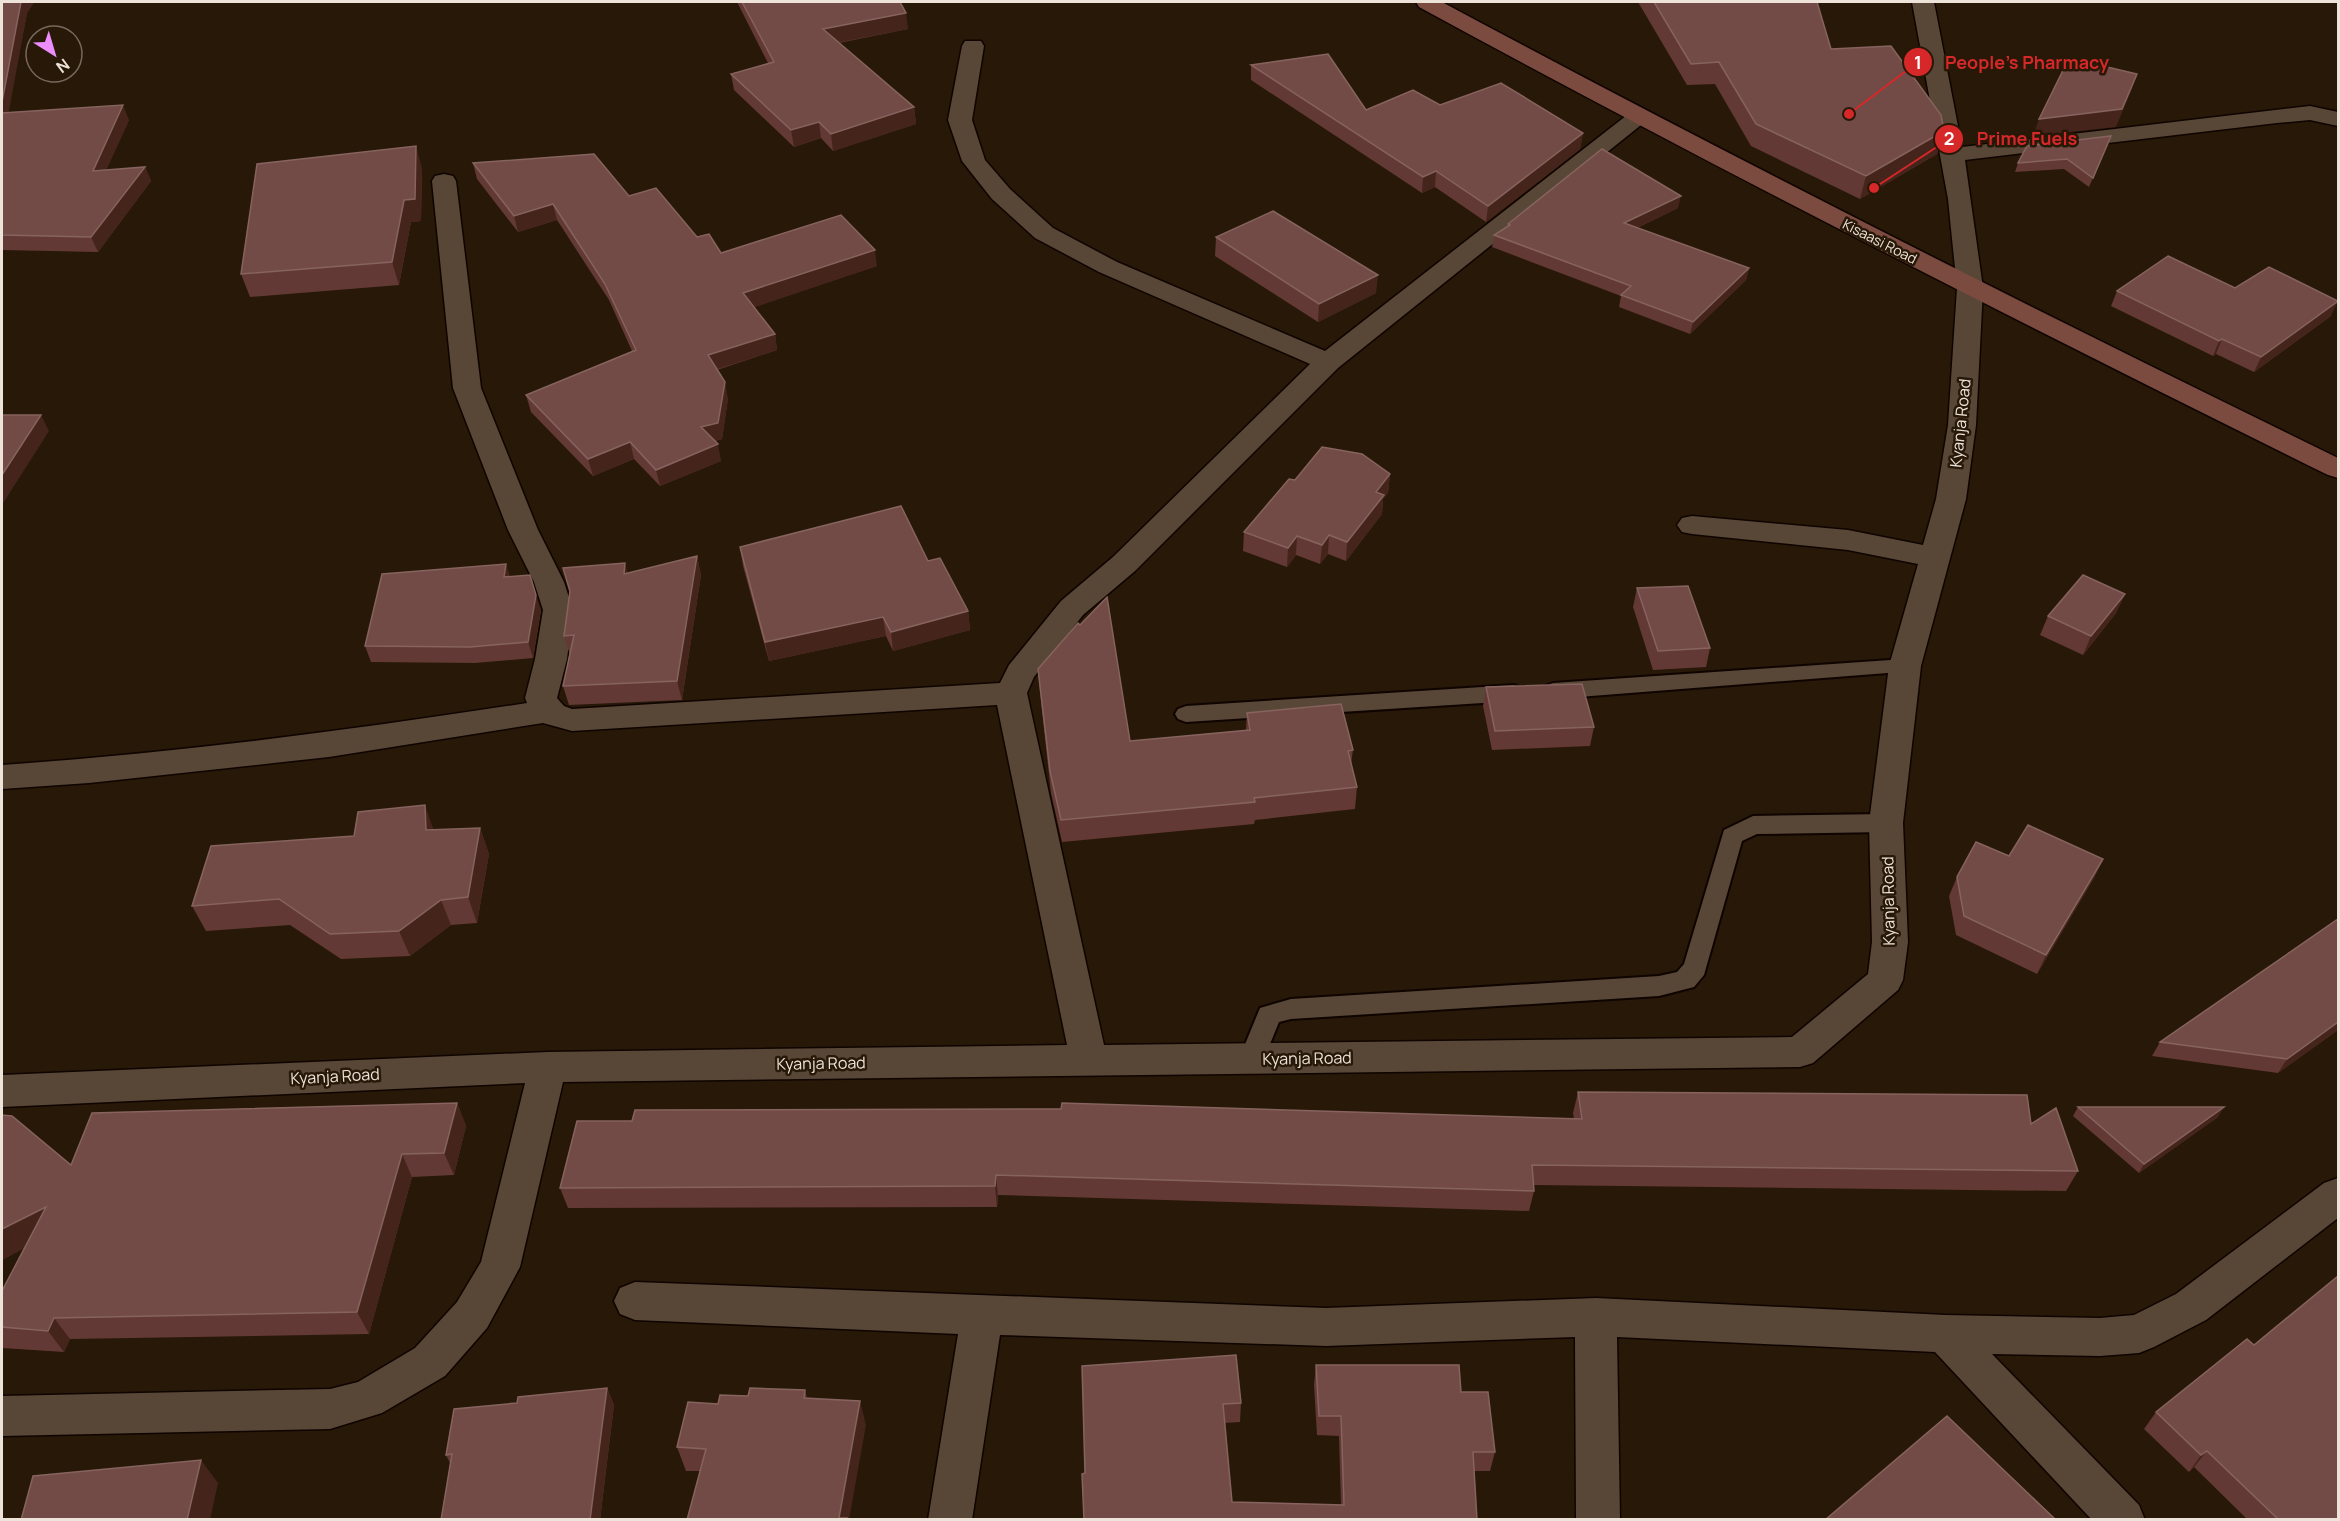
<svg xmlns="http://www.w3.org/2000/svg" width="2340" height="1521" font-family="Manrope,sans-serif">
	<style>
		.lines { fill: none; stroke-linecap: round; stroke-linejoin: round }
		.lane-casing { stroke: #0f0400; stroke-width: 4 }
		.street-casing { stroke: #0f0400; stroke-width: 3 }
		.secondary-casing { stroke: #0f0400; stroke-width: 3 }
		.lane { fill: #584736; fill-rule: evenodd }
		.street { fill: #584736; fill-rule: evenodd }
		.secondary { fill: #7c4b3f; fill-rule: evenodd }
		.wall { fill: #633935 }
		.shaded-wall { fill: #45241c }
		.building { fill: #724b47; stroke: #86635e; stroke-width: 1.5 }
		.labels { text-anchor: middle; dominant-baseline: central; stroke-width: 5; stroke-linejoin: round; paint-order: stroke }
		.far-street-label { font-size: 14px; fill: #eee3d9; stroke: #271808 }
		.street-label { font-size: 16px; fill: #eee3d9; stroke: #271808 }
		.leader { fill: none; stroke: #d62828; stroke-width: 2 }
		.callout-dot { fill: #d62828; stroke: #271808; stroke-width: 2 }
		.mark-label { font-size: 18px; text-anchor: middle; font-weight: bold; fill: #fff }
		.callout-label { font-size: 18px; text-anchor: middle; font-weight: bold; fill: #d62828; stroke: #271808; stroke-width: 5; stroke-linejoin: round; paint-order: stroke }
	</style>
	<rect width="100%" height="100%" fill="#271808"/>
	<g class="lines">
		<defs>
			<path id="lane" d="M1905,659l8,2 3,5 -3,5 -360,28 -8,-3 -3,-5 3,-5 8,-3z
				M1514,685l8,3 3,5 -3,5 -8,3 -328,21 -8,-3 -3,-5 3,-5 8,-3z
				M1886,814l8,3 4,6 -4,6 -8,3 -129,2 -15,7 -38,134 -10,12 -35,9 -368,23 -12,3 -18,44 -9,3 -9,-3 -4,-7 21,-51 31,-9 368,-23 18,-4 7,-8 40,-134 29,-14z"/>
			<path id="street" d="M1912,2h22l28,145 348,-41 28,6v14l-28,-6 -33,3 -312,37 18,128 -7,137 -10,74 -45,167 -18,157 5,119 -5,38 -5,10 -85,73 -13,4 -1237,15 -43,185 -33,61 -42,48 -63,37 -52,16 -328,7v-40l328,-7 28,-7 57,-34 42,-46 24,-40 44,-179 -523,24v-32l546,-23 519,-7 -70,-340 -425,26 -29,-8 -214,34 -240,26 -87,6v-24c176,-12 351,-35 525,-62l-2,-5 10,-39 8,-49 -9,-28 -26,-52 -55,-142 -21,-207 3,-5 9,-2 9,2 3,5 25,207 57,142 26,52 9,28 -6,49 -10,39 7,8 8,3 428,-26 9,-18 52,-64 52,-44 197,-193 -211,-92 -64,-34 -43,-39 -30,-38 -14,-41 14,-74 3,-5h16l3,5 -12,74 13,40 25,29 43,39 64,34 208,89 306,-239h16l4,5 -313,251 -203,203 -52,44 -49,62 -7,16 77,352 688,-8 76,-63 4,-32 -3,-119 20,-157 29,-102 -70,-14 -156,-16 -10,-2 -5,-7 5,-7 10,-2 156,14 75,15 13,-46 12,-74 9,-137 -9,-89z
				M2338,1178v40l-132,102 -52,27 -15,6 -39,3 -108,-2 147,151 6,15h-53l-157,-168 -318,-15 3,183h-44l-1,-183 -249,9 -326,-11 -28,185h-44l30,-186 -323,-14 -15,-6 -6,-13 6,-13 15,-6 691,26 270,-10 349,17 155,3 34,-3 42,-21 148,-111z"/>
			<path id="secondary" d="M1416,2h26c296,159 595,309 896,456v20l-10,-3c-306,-151 -609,-305 -909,-468z"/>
		</defs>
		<use href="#lane" class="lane-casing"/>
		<use href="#street" class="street-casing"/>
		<use href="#secondary" class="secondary-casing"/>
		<use href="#lane" class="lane"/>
		<use href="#street" class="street"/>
		<use href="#secondary" class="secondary"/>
	</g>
	<path class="wall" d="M2,2h32l-7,11 -19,99 121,8 -23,50 39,-3 6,14 -53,71 -96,-2z
		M737,2h163l8,27 -69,14 75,64 2,17 -83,27 -12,-13 -27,9 -60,-57 -3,-16 37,-11z
		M1638,2h179l14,47 113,82 -7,23 -77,45 -109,-53 -36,-62 -28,1z
		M1251,65l115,45 74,-5 143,28 -3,16 -94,73 -51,-35 -13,6 -171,-113z
		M2111,136l-22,51 -25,-18 -49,3 3,-9z
		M473,163l156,33 68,41 24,16 156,13 -123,41 21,27 2,16 -60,20 11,29 -6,40 -7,2 6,20 -61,25 -26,-27 -41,17 -62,-64 -5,-17 106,-44 -23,-51 -52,-80 -39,12 -41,-53z
		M422,168l-1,53 -10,1 -12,63 -149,12 -9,-23z
		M1678,208l-41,20 112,40 -3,12 -56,54 -71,-27 2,-11 -129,-49 2,-12 14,-9v-2z
		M1216,237l160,56 -58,29 -103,-66z
		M2235,288l96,28 -77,56 -38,-18 -3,2 -102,-50 6,-15z
		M1390,474l-2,19 -5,6 -1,15 -36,47 -18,-7 -8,10 -24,-9 -9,12 -44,-16 1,-19 51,-52z
		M740,547l188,14 40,50 2,19 -77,21 -7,-15 -117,25 -26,-95z
		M697,556l4,19 -19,125 -113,5 -6,-19 7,-31 -6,-19 6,-43 -7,-25 65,6z
		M510,577l31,33 -8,48 -58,5 -104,-1 -6,-16z
		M1637,588l73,60 -4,19 -53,3 -20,-63z
		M2125,594l-9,19 -33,42 -43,-20 8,-19z
		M1038,669l92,72 116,-11 1,-17 106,37 -2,14 6,23 -2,22 -100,11 -1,4 -192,18 -11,-49 -11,-101z
		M1486,687l108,40 -4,19 -98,4 -9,-44z
		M480,828l9,26 -12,69 -26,2 -41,31 -69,3 -51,-34 -84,6 -14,-25 242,-76z
		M2009,856l94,3 -9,19 -57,96 -81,-39 -7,-39 8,-19z
		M2338,919v111l-60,43 -126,-17 8,-14z
		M1578,1092l453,32 47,47 -12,20 -533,-6 1,6 -5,20 -531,-16 -1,12 -429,1 -8,-20 1014,-69 -1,-6z
		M457,1103l9,23 -12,49 -42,2 -43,157 -299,5 -6,13 -62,-4v-57l22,-43 -22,12v-145l69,50z
		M2078,1107l140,10 -79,56 -66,-57z
		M1316,1365l145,27 34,60 -5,19h-16l3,49h-393l1,-47 -3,-107 159,37 -1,19 -16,1 8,79 109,3 -2,-69 -22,-1 -3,-50z
		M607,1388l7,17 -14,115h-159l9,-57 -4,-8 71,-52z
		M805,1390l2,8 59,27 -166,46h-14l-9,-24 41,-43z
		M2156,1412l182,108h-90l-54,-53 -5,5 -45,-43z"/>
	<path class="shaded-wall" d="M21,2h13l-7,11 -21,114 -4,-9v-16z
		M906,13l2,16 -83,16 -2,-16z
		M2137,74l-6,17 -15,36 -83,9 6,-17z
		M123,105l6,15 -30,66 -6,-15z
		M914,107l2,17 -83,27 -2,-17z
		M819,122l2,16 -27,9 -3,-17z
		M1944,131l-7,23 -77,45 6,-23z
		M1583,133l-3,16 -94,73 2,-16z
		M2111,136l-3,9 -19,42 4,-9z
		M416,146l6,22 -1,53 -10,1 -12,63 -7,-23z
		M145,167l6,14 -53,71 -7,-15z
		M1436,171l-1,16 -13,6 1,-16z
		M1681,196l-3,12 -56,27 2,-12z
		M553,204l4,16 -39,12 -4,-16z
		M875,250l2,16 -131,44 -3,-17z
		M1749,268l-3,12 -56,54 3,-12z
		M1378,275l-2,18 -58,29 1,-18z
		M2338,301l-7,15 -77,56 7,-15z
		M775,334l2,16 -66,21 -3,-16z
		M2222,339l-6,15 -3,2 6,-15z
		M725,382l3,17 -6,40 -17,5 -4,-17z
		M41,415l8,16 -47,74v-30z
		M630,442l4,17 -41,17 -5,-17z
		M718,444l3,17 -61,25 -4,-16z
		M1390,474l-2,19 -5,6 -1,15 -36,47 1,-19 29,-50z
		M1329,535l-1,19 -8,10 2,-19z
		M1297,536l-1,19 -9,12 1,-19z
		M697,556l4,19 -19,125 -5,-19z
		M625,563l5,19 -6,-8z
		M506,564l5,16 -7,-3z
		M2125,594l-9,19 -33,42 8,-19z
		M536,595l5,15 -8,48 -5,-16z
		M968,611l2,19 -77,21 -2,-19z
		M883,617l3,19 -117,25 -4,-19z
		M425,805l9,26 -8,-1z
		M480,828l9,26 -12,69 -9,-26z
		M2103,859l-9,19 -57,96 9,-19z
		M441,900l10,25 -41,31 -11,-25z
		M2338,1022v8l-60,43 9,-14z
		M457,1103l9,23 -12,49 -10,-22z
		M2224,1107l-6,10 -79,56 5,-9z
		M402,1154l10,23 -43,157 -12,-22z
		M996,1175l2,20 -1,12 -2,-21z
		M46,1207l15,22 -59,31v-31z
		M54,1318l16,21 -6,13 -16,-21z
		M607,1388l7,17 -14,115h-10z
		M860,1401l6,24 -17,95h-10z
		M2207,1451l-13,16 -5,5 12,-17z
		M201,1460l17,23 -8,37h-23z"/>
	<path class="building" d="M2,2h19l-19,100z
		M742,2h158l6,11 -83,16 91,78 -83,27 -12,-12 -28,8 -60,-56 43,-12z
		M1654,2h163l14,47 60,-3 50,69 3,16 -78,45 -110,-52 -37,-62 -28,2z
		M1328,54l38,56 47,-20 27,15 61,-22 82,50 -95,73 -52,-35 -13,6 -172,-112z
		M2069,58l68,16 -15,35 -83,10z
		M123,105l-30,66 52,-4 -54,70 -89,-2v-122z
		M2111,136l-18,42 -26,-19 -49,4 9,-17z
		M416,146l-1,53 -11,1 -12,62 -151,12 16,-110z
		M1602,149l79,47 -57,27 125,45 -56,54 -72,-27 10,-9 -137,-51 16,-10 -2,-1z
		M594,154l35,42 27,-8 41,49 12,-3 12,19 120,-38 34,35 -132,43 32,41 -67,21 17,27 -7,41 -17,4 17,17 -62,26 -26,-28 -42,17 -62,-64 110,-45 -31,-66 -52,-80 -39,12 -41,-53z
		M1273,211l105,64 -59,29 -103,-67z
		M2168,256l67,32 34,-21 69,34 -77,56 -39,-18 -3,2 -102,-50z
		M2,415h39l-39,60z
		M1322,447l40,7 28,20 -14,18 8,3 -37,47 -18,-7 -7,10 -25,-9 -9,12 -44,-16 45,-53 6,1z
		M901,506l27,55 12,-3 28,53 -77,21 -8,-15 -118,25 -25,-95z
		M697,556l-20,125 -114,5 11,-51 -10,1 6,-45 -7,-23 62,-5 -1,11z
		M506,564l-2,13 26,-2 6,20 -8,47 -58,5 -105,-1 17,-72z
		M2083,575l42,19 -34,42 -43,-20z
		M1688,586l22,62 -52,3 -21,-63z
		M1107,597l23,144 120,-11 -3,-17 94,-9 12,46 -5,1 9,36 -103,11 1,4 -194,18 -11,-49 -12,-102 40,-46 2,2z
		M1582,684l12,43 -99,4 -9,-44z
		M425,805l1,25 54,-2 -12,69 -27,3 -42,31 -69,3 -51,-35 -87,7 19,-60 143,-10 4,-24z
		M2028,825l75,34 -57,96 -82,-39 -7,-39 19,-35 33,14z
		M2338,919v103l-51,37 -127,-17z
		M1578,1092l449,3 4,29 25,-16 22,63 -546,-6 2,26 -538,-16 -1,11 -435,2 17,-67h55l3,-11 426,-1 1,-6 520,16z
		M457,1103l-13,50 -42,1 -45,158 -303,6 -6,13 -46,-4v-36l44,-84 -44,22v-114l10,1 59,49 21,-52z
		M2078,1107h146l-80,57z
		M2338,1276v244h-59l-72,-69 -6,4 -45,-43 91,-73 7,6z
		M1236,1355l5,48 -18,1 9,98 112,3 -3,-89h-22l-3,-51h143l2,27h27l7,60h-22l4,68h-393l-2,-46 3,-1 -3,-107z
		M607,1388l-17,132h-149l11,-66 -6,1 8,-46 63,-6 1,-6z
		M750,1388l55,2 -1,8 56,3 -21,117h8l-1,2h-159l19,-71 -29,-2 11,-45 30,2 2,-9 28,1z
		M1947,1416l109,104h-231z
		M201,1460l-14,60h-166l12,-44z"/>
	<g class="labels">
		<g class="far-street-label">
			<text transform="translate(1880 241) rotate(27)">Kisaasi Road</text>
		</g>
		<g class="street-label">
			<text transform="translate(1960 423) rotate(-84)">Kyanja Road</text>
			<text transform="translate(1888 901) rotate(-91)">Kyanja Road</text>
			<text transform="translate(1307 1058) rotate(-1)">Kyanja Road</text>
			<text transform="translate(821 1063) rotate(-1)">Kyanja Road</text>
			<text transform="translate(335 1076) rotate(-3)">Kyanja Road</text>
		</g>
	</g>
	<path class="leader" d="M1849 114L1918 62M1874 188L1949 139"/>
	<g class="callout-dot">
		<circle cx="1849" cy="114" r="6"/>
		<circle cx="1874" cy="188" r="6"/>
		<circle cx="1918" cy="62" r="15"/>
		<circle cx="1949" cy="139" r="15"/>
	</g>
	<g class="mark-label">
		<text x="1918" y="69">1</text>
		<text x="1949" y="145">2</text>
	</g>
	<g class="callout-label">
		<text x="2027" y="69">People's Pharmacy</text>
		<text x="2027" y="145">Prime Fuels</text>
	</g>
	<rect width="2340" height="1521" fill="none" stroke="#eee3d9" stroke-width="6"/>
	<g transform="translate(54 54) rotate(143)"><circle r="28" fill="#271808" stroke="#77695c" stroke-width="1.5"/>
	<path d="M0-4.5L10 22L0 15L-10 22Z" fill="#eb8dfc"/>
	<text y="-9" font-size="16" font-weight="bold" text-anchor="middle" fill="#eee3d9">N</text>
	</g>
</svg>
